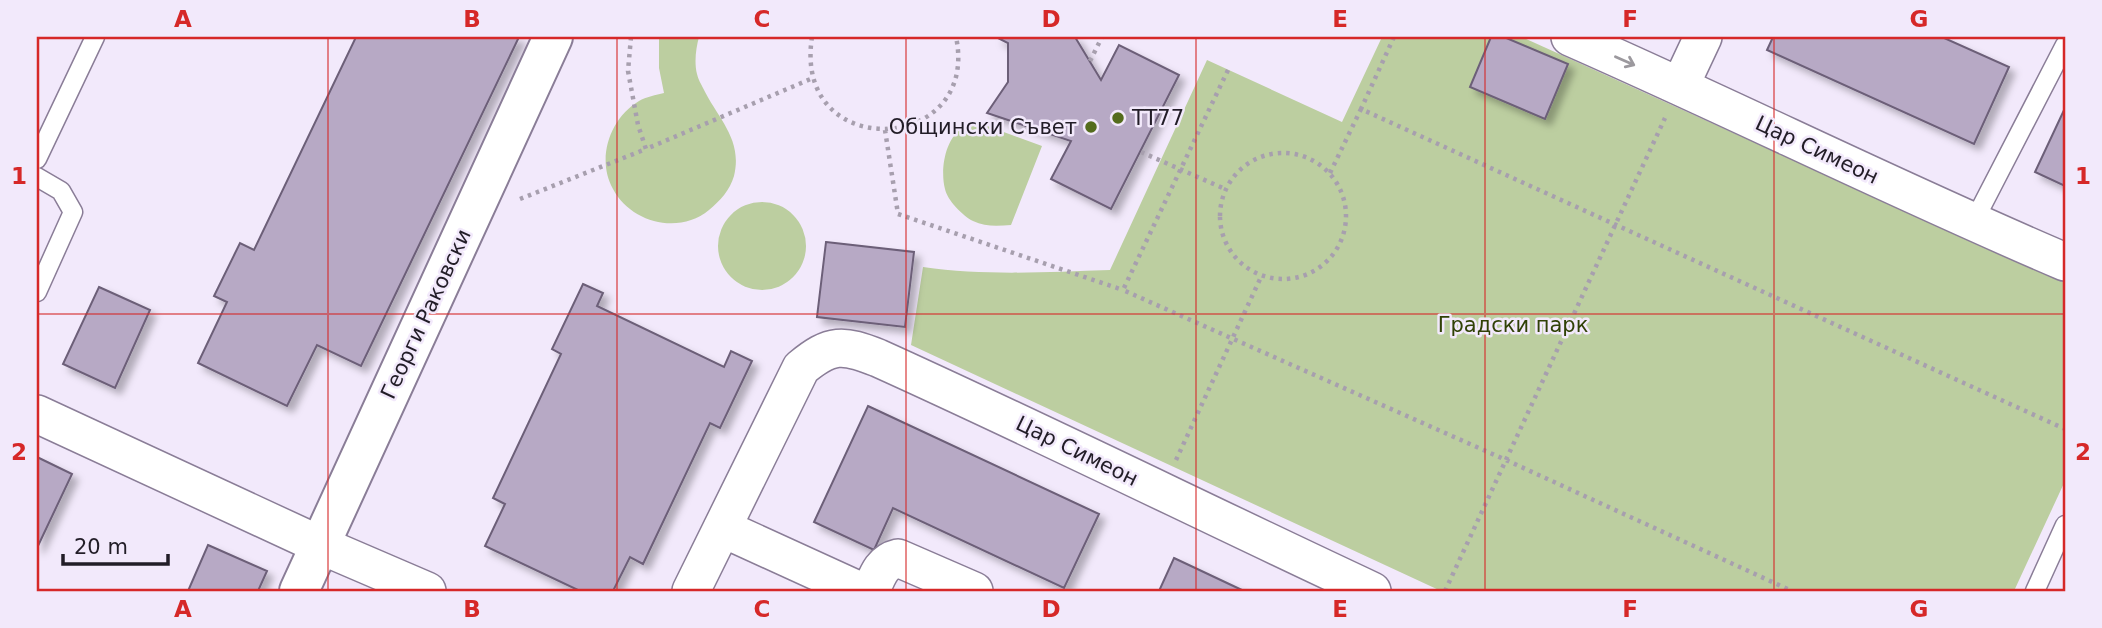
<svg xmlns="http://www.w3.org/2000/svg" width="2102" height="628" font-family="'DejaVu Sans',sans-serif">
	<style>
		.green { fill: #bccea0 }
		.building { fill: #b7a9c5; stroke: #6c5f78; stroke-width: 2; filter: url(#shadow) }
		.lines { fill: none; stroke-linecap: round; stroke-linejoin: round }
		.lane-casing { stroke: #8a7d97; stroke-width: 21 }
		.street-casing { stroke: #8a7d97; stroke-width: 40 }
		.secondary-casing { stroke: #8a7d97; stroke-width: 42 }
		.path { stroke: #a79fae; stroke-width: 4.5; stroke-dasharray: 3.5 5; stroke-linecap: butt }
		.lane { stroke: #fff; stroke-width: 18 }
		.street { stroke: #fff; stroke-width: 37 }
		.secondary { stroke: #fff; stroke-width: 38 }
		.oneway { stroke: #9c999e }
		.grid { fill: none; stroke: #d62828; stroke-width: 2; stroke-opacity: 0.55 }
		.poi-dot { fill: #546c1d; stroke: #f2e9fb; stroke-width: 2.5 }
		.labels { text-anchor: middle; dominant-baseline: central; stroke-width: 5; stroke-linejoin: round; paint-order: stroke }
		.poi-label { font-size: 21px; fill: #221d27; stroke: #f2e9fb; text-anchor: start }
		.street-label { font-size: 21px; fill: #221d27; stroke: #f2e9fb }
		.park-label { font-size: 21px; fill: #304106; stroke: #f2e9fb }
		.neatline { fill: none; stroke: #d62828; stroke-width: 2.5 }
		.grid-label { font-size: 23px; text-anchor: middle; font-weight: bold; fill: #d62828 }
	</style>
	<defs>
		<filter id="shadow"><feDropShadow dx="6" dy="6" stdDeviation="3.5" flood-color="#0004"/></filter>
	</defs>
	<rect width="100%" height="100%" fill="#f2e9fb"/>
	<path class="green" d="M659,37h40c-3,11 -5,25 -2,37 1,5 4,10 6,14 15,31 40,51 31,88 -4,14 -14,25 -25,34 -30,25 -78,13 -96,-21 -17,-30 -3,-71 26,-88 7,-4 17,-6 25,-8l-5,-25z
		M1382,37h140l543,246v198l-51,110h-573l-530,-246 12,-78c62,9 124,5 187,3l97,-210 135,62z
		M979,123l63,23 -31,79c-13,1 -26,2 -38,-4 -10,-5 -26,-21 -28,-32 -5,-19 0,-51 18,-61 4,-2 11,-3 16,-5z
		M718 246a44 44 0 1 1 88 0a44 44 0 1 1-88 0Z"/>
	<path class="building" d="M356,37h163l-158,329 -44,-21 -30,61 -89,-43 29,-61 -13,-6 26,-53 14,7z
		M996,37h79l26,43 18,-35 60,30 -68,134 -60,-30 20,-38 -84,-28 21,-31v-39z
		M1491,37h13l64,27 -23,55 -75,-32z
		M1773,37h169l67,30 -35,77 -207,-94z
		M2065,108v78l-30,-14z
		M826,242l88,10 -9,75 -88,-10z
		M583,284l20,9 -6,13 127,61 7,-16 21,10 -32,67 -10,-5 -67,141 -13,-7 -17,34h-33l-95,-45 20,-42 -12,-6 68,-144 -9,-5z
		M99,287l51,23 -35,78 -52,-24z
		M868,406l231,108 -35,74 -171,-80 -19,42 -60,-28z
		M37,457l35,17 -35,74z
		M208,545l59,26 -9,20h-70z
		M1174,558l70,33h-85z"/>
	<g class="lines">
		<defs>
			<path id="lane" d="M37,159l58,-122
				M37,177l24,14 12,21 -36,80
				M1973,223l92,-178
				M2035,591l30,-66"/>
			<path id="street" d="M1570,37c166,73 328,154 495,225
				M1680,86l23,-49
				M37,414l283,131 107,46
				M722,528l138,63
				M691,591l110,-223c30,-25 42,-24 77,-10 166,75 329,156 494,233
				M871,591c6,-14 10,-29 27,-33l76,33"/>
			<path id="secondary" d="M299,591l254,-554"/>
		</defs>
		<use href="#lane" class="lane-casing"/>
		<use href="#street" class="street-casing"/>
		<use href="#secondary" class="secondary-casing"/>
		<path class="path" d="M631,37l-3,34 10,54 8,24 167,-71
			M812,37c-20,127 169,118 144,0
			M1394,37l-33,72 704,320
			M1090,61l12,-24
			M1228,70l-105,220 383,170 286,131
			M885,130l13,84 225,76
			M1141,152l84,37
			M1220 216a63 63 0 1 1 126 0a63 63 0 1 1-126 0Z
			M1330,173l31,-64
			M520,199l126,-50
			M1176,460l85,-183
			M1445,591l220,-473"/>
		<use href="#lane" class="lane"/>
		<use href="#street" class="street"/>
		<use href="#secondary" class="secondary"/>
	</g>
	<defs><path id="oneway-shaft" d="M-6 0H5M1.5-3L5.5 0L1.5 3" fill="none" stroke-width="1.6" stroke-linecap="round" stroke-linejoin="round" transform="scale(1.75)"/></defs>
	<use class="oneway" href="#oneway-shaft" transform="translate(1625 61) rotate(24)"/>
	<path class="grid" d="M328,37v554M617,37v554M906,37v554M1196,37v554M1485,37v554M1774,37v554M37,314h2028"/>
	<g class="poi-dot">
		<circle cx="1118" cy="118" r="7"/>
		<circle cx="1091" cy="127" r="7"/>
	</g>
	<g class="labels">
		<g class="poi-label">
			<text x="1132" y="118">TT77</text>
			<text x="1077" y="127" text-anchor="end">Общински Съвет</text>
		</g>
		<g class="street-label">
			<text transform="translate(1817 150) rotate(25)">Цар Симеон</text>
			<text transform="translate(426 314) rotate(-65)">Георги Раковски</text>
			<text transform="translate(1077 451) rotate(26)">Цар Симеон</text>
		</g>
		<g class="park-label">
			<text x="1513" y="325">Градски парк</text>
		</g>
	</g>
	<rect width="2102" height="628" fill="none" stroke="#f2e9fb" stroke-width="77"/>
	<path d="M63 554v10h105v-10" fill="none" stroke="#221d27" stroke-width="3.5"/>
	<text x="74" y="554" font-size="21" fill="#221d27" stroke="#f2e9fb" stroke-width="5" paint-order="stroke">20 m</text>
	<rect x="38" y="38" width="2026" height="552" class="neatline"/>
	<g class="grid-label">
		<text x="183" y="27">A</text>
		<text x="472" y="27">B</text>
		<text x="762" y="27">C</text>
		<text x="1051" y="27">D</text>
		<text x="1340" y="27">E</text>
		<text x="1630" y="27">F</text>
		<text x="1919" y="27">G</text>
		<text x="19" y="184">1</text>
		<text x="2083" y="184">1</text>
		<text x="19" y="460">2</text>
		<text x="2083" y="460">2</text>
		<text x="183" y="617">A</text>
		<text x="472" y="617">B</text>
		<text x="762" y="617">C</text>
		<text x="1051" y="617">D</text>
		<text x="1340" y="617">E</text>
		<text x="1630" y="617">F</text>
		<text x="1919" y="617">G</text>
	</g>
</svg>
